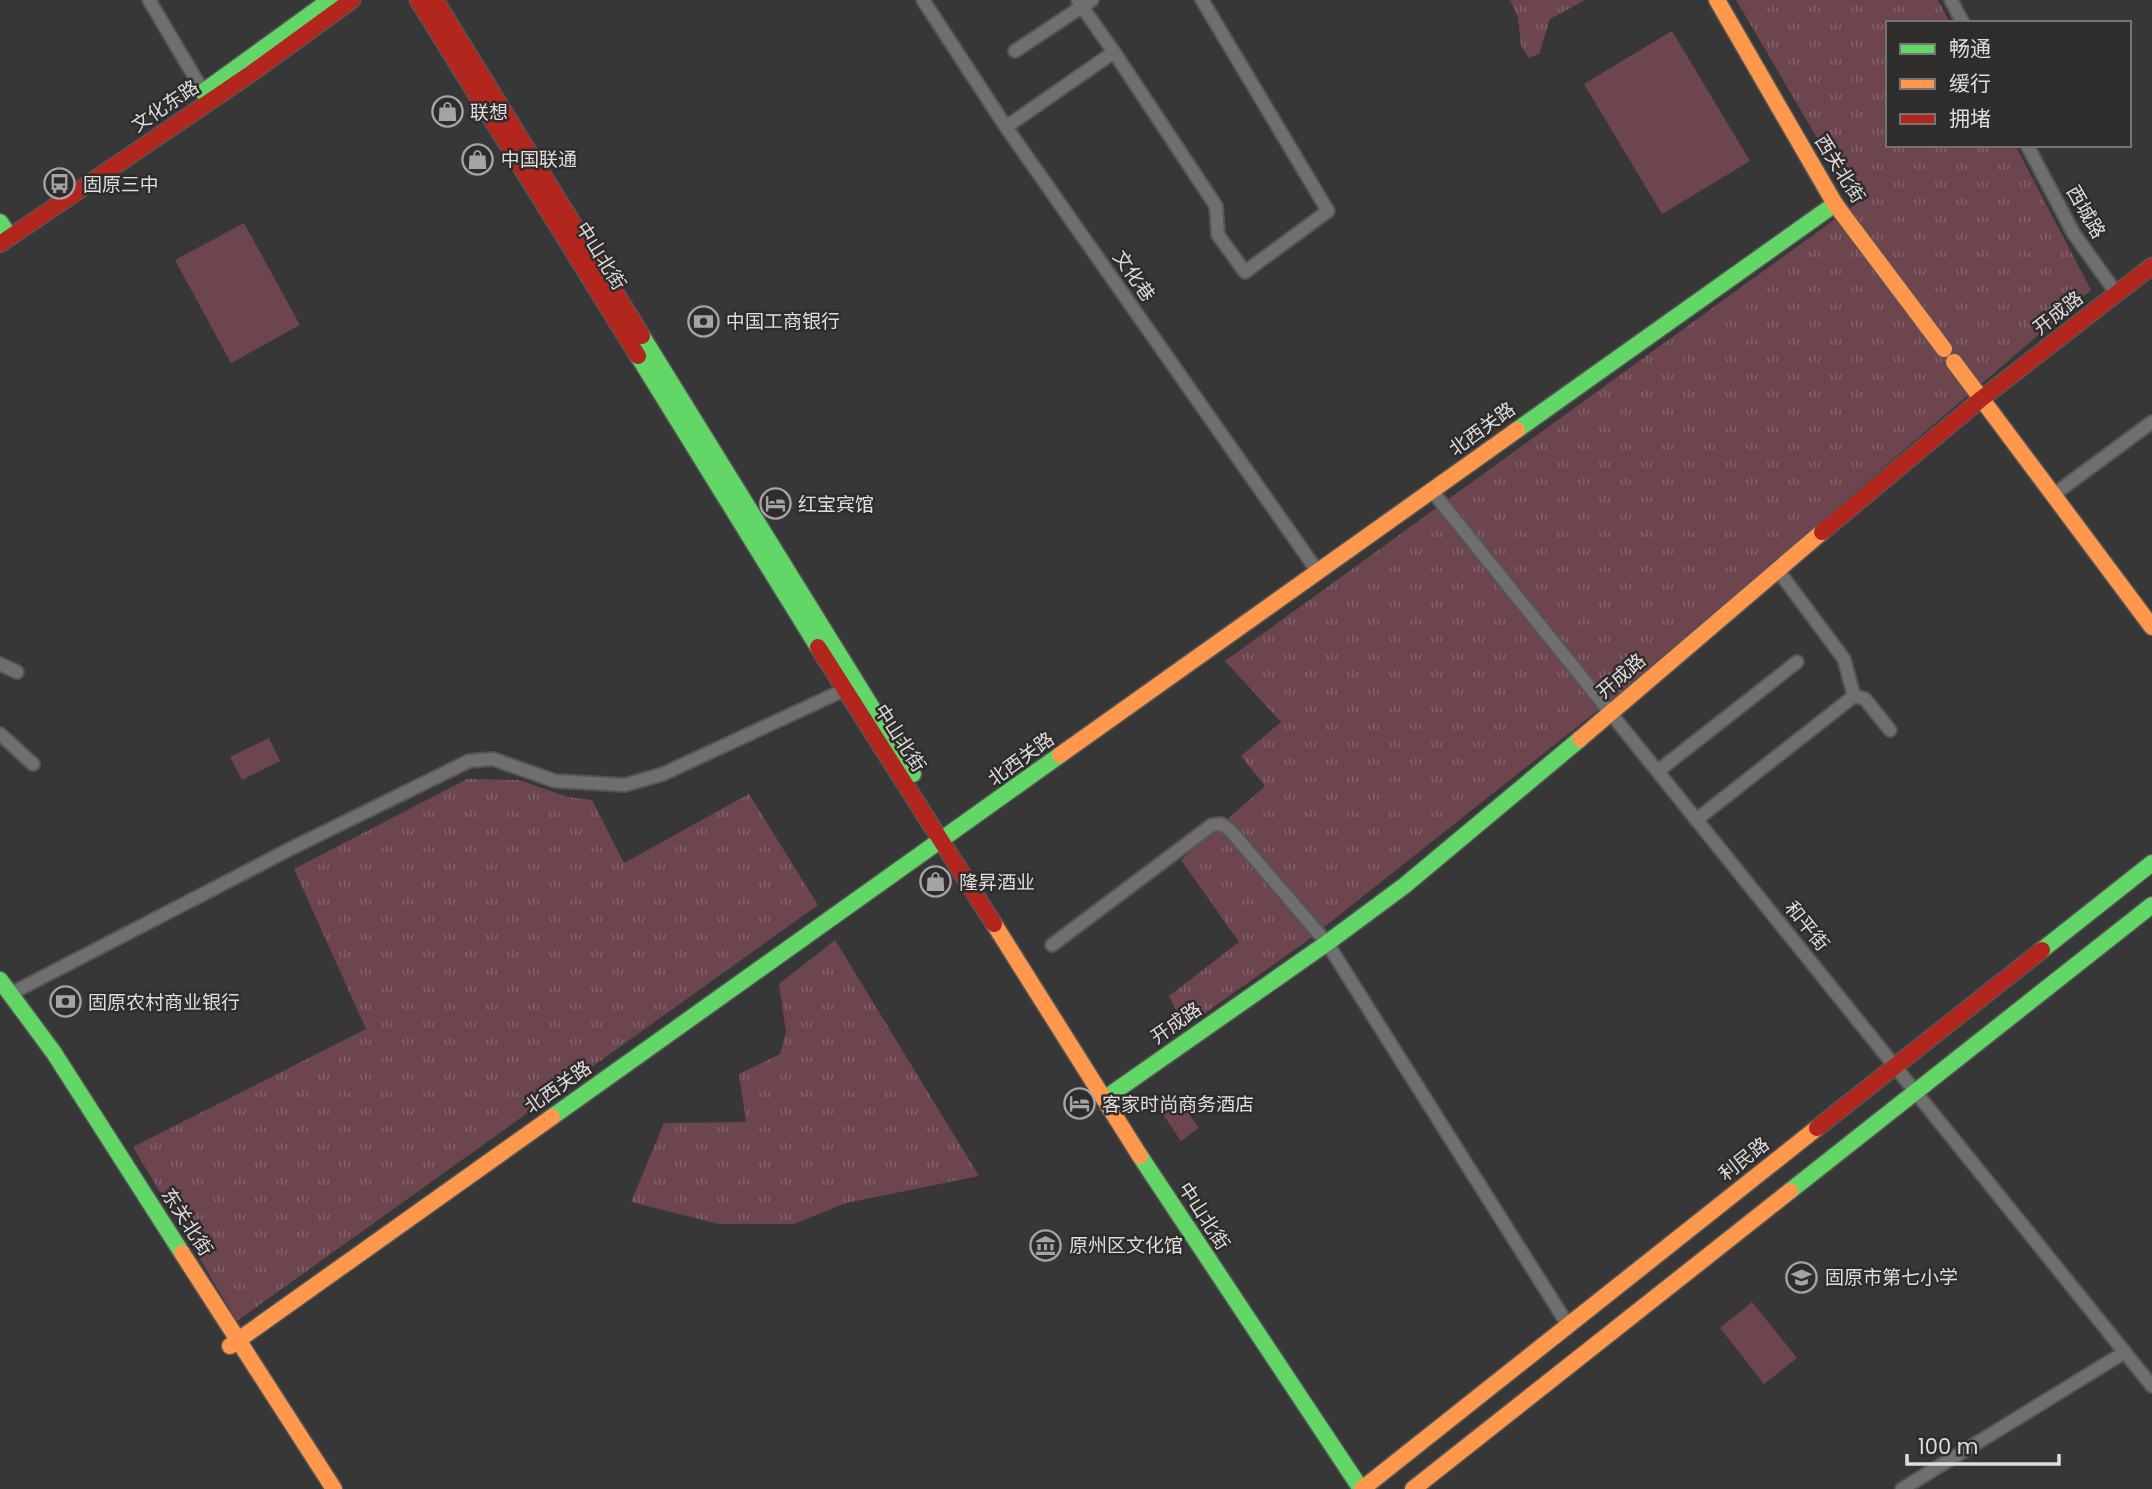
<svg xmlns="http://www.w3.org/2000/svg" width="2152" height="1489" font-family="Poppins,'Noto Sans SC',sans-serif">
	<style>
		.park { fill: url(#park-tufts) }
		.pitch { fill: #6d454e }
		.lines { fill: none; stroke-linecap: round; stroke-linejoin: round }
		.street-casing { stroke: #565555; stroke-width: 16 }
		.fast-casing { stroke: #565555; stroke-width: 19 }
		.slow-casing { stroke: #565555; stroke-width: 19 }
		.jam-casing { stroke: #565555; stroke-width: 19 }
		.street { stroke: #6f6f6f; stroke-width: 12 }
		.fast { stroke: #63d668; stroke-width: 16 }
		.slow { stroke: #ff974d; stroke-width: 16 }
		.jam { stroke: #b3261e; stroke-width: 16 }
		.labels { text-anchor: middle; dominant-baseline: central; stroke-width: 5; stroke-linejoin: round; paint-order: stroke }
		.street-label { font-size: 19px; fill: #dfdddd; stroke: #2f2c2c }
		.poi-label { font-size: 19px; fill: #dfdddd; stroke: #2f2c2c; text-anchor: start }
	</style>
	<defs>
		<pattern id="park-tufts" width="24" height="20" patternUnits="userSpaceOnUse" patternTransform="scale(1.75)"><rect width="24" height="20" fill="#6d454e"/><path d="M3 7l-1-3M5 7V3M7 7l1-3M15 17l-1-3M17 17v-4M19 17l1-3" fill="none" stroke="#815f67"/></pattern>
	</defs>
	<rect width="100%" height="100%" fill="#383737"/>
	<path class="park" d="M1510,0h75l-35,19 -11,35 -10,4 -8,-12 -3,-29z
		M1736,0h202l12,23h-62v122h127l76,145 -475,406 -312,247 -120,85 -15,-32 70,-54 -58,-82 84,-74 -24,-30 40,-34 -56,-61 631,-457z
		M467,779l52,1 49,17 24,3 32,63 125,-69 69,111 -581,416 -104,-174 233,-118 -72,-160z
		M835,940l144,236 -133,27 -52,21h-75l-88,-22 33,-79 82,-1 -7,-48 41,-20 6,-22 -7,-48z"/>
	<path class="pitch" d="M1672,31l78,130 -88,53 -78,-130z
		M244,223l56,102 -69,38 -56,-103z
		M269,738l11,23 -38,19 -12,-23z
		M1177,1097l22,31 -18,13 -22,-32z
		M1752,1302l45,56 -33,26 -44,-56z"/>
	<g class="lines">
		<defs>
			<path id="street" d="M149,0l54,91
				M923,0l83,127 312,445
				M1951,0l12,23
				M1078,1l36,51
				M1015,51l77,-51
				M1006,127l108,-75 102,154 2,29 27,37 83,-61 -126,-211
				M2027,145l47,89 43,60
				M1432,491l720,895
				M2053,495l99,-73
				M1777,569l67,90 10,37
				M0,664l17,8
				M1854,696l11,3 25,31
				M0,734l33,30
				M1658,771l139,-109
				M1696,820l158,-124
				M1052,945l160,-120 9,-1 9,6 97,113 241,382
				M10,994l282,-146 177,-87 24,-2 62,22 70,4 38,-11 181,-84
				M1902,1489l223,-137"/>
			<path id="fast" d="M203,92l127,-92
				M0,222l10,15
				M642,336l271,438
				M638,356l180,291
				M1517,430l318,-226
				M2042,950l110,-87
				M0,980l54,73 128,200
				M1104,1099l223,-156 77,-57 176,-147
				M552,1117l508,-362
				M1140,1156l221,333
				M1790,1191l362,-286"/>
			<path id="slow" d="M1717,0l118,204 109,145
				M1954,362l198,265
				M1580,739l242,-207
				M1060,755l457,-325
				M994,924l146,232
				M182,1253l152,236
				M230,1346l322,-229
				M1362,1489l455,-361
				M1413,1489l377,-298"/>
			<path id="jam" d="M418,0l220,356
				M435,0l207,336
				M0,244l253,-172 99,-72
				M1822,532l159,-133 171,-133
				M818,647l176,277
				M1817,1128l225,-178"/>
		</defs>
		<use href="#street" class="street-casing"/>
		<use href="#fast" class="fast-casing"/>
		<use href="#slow" class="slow-casing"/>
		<use href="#jam" class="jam-casing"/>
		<use href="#street" class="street"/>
		<use href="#fast" class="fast"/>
		<use href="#slow" class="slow"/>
		<use href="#jam" class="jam"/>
	</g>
	<defs>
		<symbol id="shop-ring" viewBox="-11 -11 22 22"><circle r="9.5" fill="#2f2c2c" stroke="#a5a3a3" stroke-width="1.5"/><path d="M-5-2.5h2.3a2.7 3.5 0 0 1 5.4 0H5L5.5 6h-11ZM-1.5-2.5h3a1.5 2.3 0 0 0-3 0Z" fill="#a5a3a3"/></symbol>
		<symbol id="bus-ring" viewBox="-11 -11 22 22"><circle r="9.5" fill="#2f2c2c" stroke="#a5a3a3" stroke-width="1.5"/><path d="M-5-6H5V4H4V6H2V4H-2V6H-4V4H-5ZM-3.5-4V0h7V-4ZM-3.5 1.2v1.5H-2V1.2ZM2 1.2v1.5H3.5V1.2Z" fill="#a5a3a3"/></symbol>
		<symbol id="bank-ring" viewBox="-11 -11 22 22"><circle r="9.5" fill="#2f2c2c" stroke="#a5a3a3" stroke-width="1.5"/><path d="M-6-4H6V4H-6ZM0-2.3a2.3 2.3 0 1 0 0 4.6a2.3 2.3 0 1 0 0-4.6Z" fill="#a5a3a3"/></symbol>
		<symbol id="hotel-ring" viewBox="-11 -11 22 22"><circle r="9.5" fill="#2f2c2c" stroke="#a5a3a3" stroke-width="1.5"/><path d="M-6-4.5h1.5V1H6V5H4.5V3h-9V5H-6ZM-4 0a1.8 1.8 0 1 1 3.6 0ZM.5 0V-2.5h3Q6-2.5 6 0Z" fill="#a5a3a3"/></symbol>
		<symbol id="museum-ring" viewBox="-11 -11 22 22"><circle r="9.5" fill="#2f2c2c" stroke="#a5a3a3" stroke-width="1.5"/><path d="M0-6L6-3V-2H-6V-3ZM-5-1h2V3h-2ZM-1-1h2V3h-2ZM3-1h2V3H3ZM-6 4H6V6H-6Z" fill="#a5a3a3"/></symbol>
		<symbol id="school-ring" viewBox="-11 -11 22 22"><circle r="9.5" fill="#2f2c2c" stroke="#a5a3a3" stroke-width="1.5"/><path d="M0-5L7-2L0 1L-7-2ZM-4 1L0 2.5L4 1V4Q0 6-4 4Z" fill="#a5a3a3"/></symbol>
	</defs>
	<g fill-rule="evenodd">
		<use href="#shop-ring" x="430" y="94" width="35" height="35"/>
		<use href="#shop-ring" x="460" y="142" width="35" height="35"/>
		<use href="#bus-ring" x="42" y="166" width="35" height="35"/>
		<use href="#bank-ring" x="686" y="304" width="35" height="35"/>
		<use href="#hotel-ring" x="758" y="486" width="35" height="35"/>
		<use href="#shop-ring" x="918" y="864" width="35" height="35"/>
		<use href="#bank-ring" x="48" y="984" width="35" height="35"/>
		<use href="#hotel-ring" x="1062" y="1086" width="35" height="35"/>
		<use href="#museum-ring" x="1028" y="1228" width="35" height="35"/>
		<use href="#school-ring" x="1784" y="1260" width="35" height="35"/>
	</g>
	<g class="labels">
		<g class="street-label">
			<text transform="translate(165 106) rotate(-34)">文化东路</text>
			<text transform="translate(1840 169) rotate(58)">西关北街</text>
			<text transform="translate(2086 212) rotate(60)">西城路</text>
			<text transform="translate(601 256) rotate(58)">中山北街</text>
			<text transform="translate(1134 276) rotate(55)">文化巷</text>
			<text transform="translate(2058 313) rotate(-38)">开成路</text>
			<text transform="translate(1482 429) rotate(-36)">北西关路</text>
			<text transform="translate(1621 676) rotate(-41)">开成路</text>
			<text transform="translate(900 738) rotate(57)">中山北街</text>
			<text transform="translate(1021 759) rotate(-36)">北西关路</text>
			<text transform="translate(1807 926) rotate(51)">和平街</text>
			<text transform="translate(1176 1023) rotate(-35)">开成路</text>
			<text transform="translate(558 1087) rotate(-35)">北西关路</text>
			<text transform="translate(1744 1159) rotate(-38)">利民路</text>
			<text transform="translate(1204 1216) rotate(57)">中山北街</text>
			<text transform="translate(187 1222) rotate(57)">东关北街</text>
		</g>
		<g class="poi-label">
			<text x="470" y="112">联想</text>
			<text x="501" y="159">中国联通</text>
			<text x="83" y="184">固原三中</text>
			<text x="726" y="321">中国工商银行</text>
			<text x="798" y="504">红宝宾馆</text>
			<text x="959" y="882">隆昇酒业</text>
			<text x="88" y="1002">固原农村商业银行</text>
			<text x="1102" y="1104">客家时尚商务酒店</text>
			<text x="1069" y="1245">原州区文化馆</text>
			<text x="1825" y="1277">固原市第七小学</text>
		</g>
	</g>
	<rect x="1886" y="21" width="245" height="126" fill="#2f2c2c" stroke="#757373" stroke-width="2"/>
	<rect x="1900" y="44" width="35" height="10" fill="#63d668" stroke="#757373" stroke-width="2"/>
	<text x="1949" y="56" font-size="21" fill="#dfdddd">畅通</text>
	<rect x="1900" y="79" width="35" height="10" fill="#ff974d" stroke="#757373" stroke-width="2"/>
	<text x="1949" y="91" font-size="21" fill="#dfdddd">缓行</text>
	<rect x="1900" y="114" width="35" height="10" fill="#b3261e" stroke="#757373" stroke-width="2"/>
	<text x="1949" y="126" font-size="21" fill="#dfdddd">拥堵</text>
	<path d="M1907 1454v10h152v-10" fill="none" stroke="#dfdddd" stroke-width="3.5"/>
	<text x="1918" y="1454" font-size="21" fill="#dfdddd" stroke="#2f2c2c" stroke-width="5" paint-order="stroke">100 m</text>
</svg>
